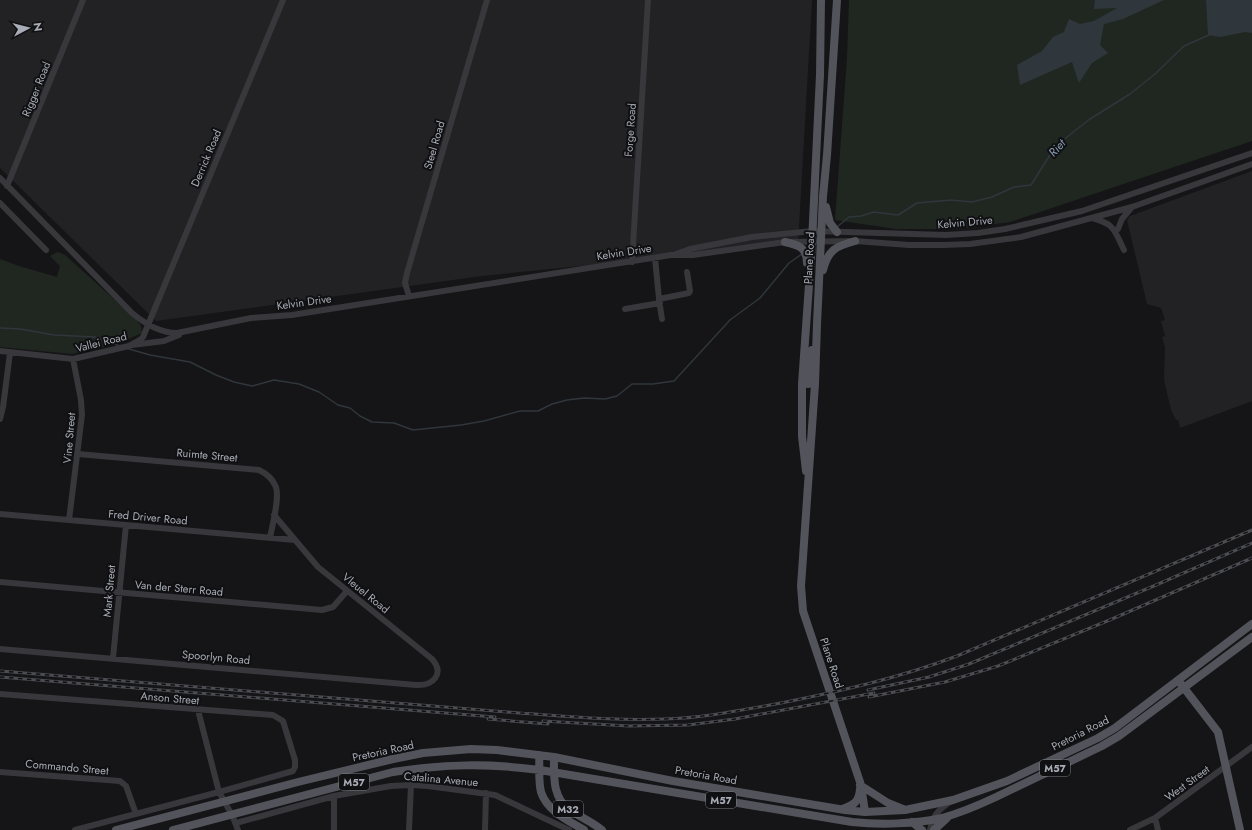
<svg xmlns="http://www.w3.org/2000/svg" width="1252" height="830" font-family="Jost,sans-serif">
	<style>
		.built { fill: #222124 }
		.green { fill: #202721 }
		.water { fill: #2f363c }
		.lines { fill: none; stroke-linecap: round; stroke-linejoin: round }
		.stream { stroke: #2f363c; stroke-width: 1.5 }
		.minor { stroke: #37373c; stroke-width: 6 }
		.major { stroke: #53545b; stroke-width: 8 }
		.rail-casing { stroke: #4c4d53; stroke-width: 3 }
		.rail { stroke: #101012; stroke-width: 1.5; stroke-dasharray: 4.5; stroke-linecap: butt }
		.labels { text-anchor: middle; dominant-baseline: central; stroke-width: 4; stroke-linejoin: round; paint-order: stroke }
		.shield { fill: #101012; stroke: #7a7d85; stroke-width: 1 }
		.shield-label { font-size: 10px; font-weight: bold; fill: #a8acb6 }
		.street-label { font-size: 11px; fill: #a8acb6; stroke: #101012 }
		.water-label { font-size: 12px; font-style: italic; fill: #8298af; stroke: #101012 }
	</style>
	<rect width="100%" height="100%" fill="#151517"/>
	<path class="built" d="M0,0h812l-14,244 -316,32 -326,45 -156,-153z
		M1252,171v230l-72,27 -2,-8h-2l-5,-10 -7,-30 1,-33 -3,-10 3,-1 -4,-15 4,-1 -4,-12 -14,-4 -20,-84 3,-4z"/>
	<path class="green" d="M849,0h403v141l-242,81 -54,7h-60l-61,-9 12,-162z
		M58,252l7,3 71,64 5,7 1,7 -16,7 -17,6 -37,8 -72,-7v-88l19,7 38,11 3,-11 -10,-10z"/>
	<path class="water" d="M1095,0h69l-41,19 -19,5 -4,21 8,8 -16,10 -13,20 -7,-21 -52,23 -3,-20 25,-14 11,-14 11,-5 5,-13 11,5 14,-3 23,-13 -23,1z
		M1206,0h46v33l-7,-1 -25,5 -12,-2z"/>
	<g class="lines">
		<path class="stream" d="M837,227l12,-10 12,-1 13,-4 24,3 19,-12 34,-3 21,2 20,-5 22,-10 17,-2 24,-38 17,-14 18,-14 40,-25 25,-20 29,-28 25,-11
			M0,328l20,1 34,6 41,2 25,9
			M129,349l21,6 40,7 26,13 18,7 18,4 22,-6 25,4 20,8 19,13 12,3 10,8 12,6 22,1 19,7 48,-5 23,-4 36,-10h18l14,-7 15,-4 17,-2 21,1 12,-3 15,-12h21l21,-3 56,-61 30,-22 29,-35 13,-9"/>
		<path class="minor" d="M0,178l132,135c12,10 28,20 45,20l74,-15 41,-3 379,-60h22l92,-13 70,-1 54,4h35l26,-1 51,-7 111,-30 120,-43
			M7,186l76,-186
			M0,203l46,47
			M1092,218c23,6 22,12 32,32
			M1118,229l4,-10 10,-12
			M676,254l14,-5 62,-12 61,-6 133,4 32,-2 27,-4 77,-18 170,-58
			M655,258l4,41 30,-6 1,-2 -3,-19
			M632,262l16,-262
			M409,296l-4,-13 2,-10 80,-273
			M659,300l3,19
			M625,309l35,-6
			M132,345l32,-4 15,-6
			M0,351l73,8 56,-13 11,-6 3,-3 140,-337
			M0,419l3,-12 7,-54
			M78,454l181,16c6,3 13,8 16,15 6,10 -3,41 -5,53
			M0,514l69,6 226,20
			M69,520l13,-105 -1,-15 -8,-41
			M0,582l322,28 11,-3 14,-16
			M0,649l416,36c17,1 29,-11 16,-26l-114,-92 -44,-52
			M113,658l13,-133
			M0,694l273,21 10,6 12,39v7l-2,4 -74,21 -144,38
			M198,710l21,82 13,23 6,15
			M0,772l120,9 6,5 10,28
			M1155,818l3,12
			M236,823l98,-27 57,-10 20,-1 17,1 67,9 74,35
			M334,830v-34
			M409,830l2,-45
			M485,830l1,-37
			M930,830c4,-16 7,-19 20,-28
			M1130,830l25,-12 97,-71"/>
		<path class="major" d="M837,0l-10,155 -4,41 -6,128 -2,60 -14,202 2,25 58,174 4,27
			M826,207l4,16 7,9
			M785,242c14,3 22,6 22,21
			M823,270c5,-20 13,-24 32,-29
			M808,384l4,-34
			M806,471l-4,-35v-52l10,-142 8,-167 1,-75
			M1181,684l37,48 22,98
			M539,755c1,12 -1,25 2,37 6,19 28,29 43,38
			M554,757c0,19 -2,41 16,53 10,7 22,12 32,20
			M860,785l28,18 15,6
			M842,809c12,-4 17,-7 18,-20
			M912,822l10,8
			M116,830l182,-48 95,-23 30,-6 48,-4 26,1 57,7 119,24 172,29 20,2 40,-2 48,-10 54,-19 91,-43 17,-10 137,-104
			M173,830l220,-58c52,-8 94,-9 147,-2l312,52c28,3 63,2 90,-4 18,-5 37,-13 54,-21l106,-51 17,-10 133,-99
			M934,830l13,-12"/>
		<defs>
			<path id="rail" d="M0,671l519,42c48,3 97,8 145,6 40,-1 78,-9 117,-16 60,-12 118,-25 176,-47l295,-126
				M0,677l495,40
				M868,690l61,-13 40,-13 187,-79 96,-42
				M869,697l76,-15 53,-16 114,-47 140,-61
				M488,719l60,5
				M543,721l85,5 60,-1 47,-6 139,-26"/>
		</defs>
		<use href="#rail" class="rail-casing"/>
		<use href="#rail" class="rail"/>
	</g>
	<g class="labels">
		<g class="shield">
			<rect x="1040" y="760" width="30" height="16" rx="3"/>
			<rect x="339" y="774" width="30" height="16" rx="3"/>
			<rect x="706" y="792" width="30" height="16" rx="3"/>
			<rect x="553" y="801" width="30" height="16" rx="3"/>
		</g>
		<g class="shield-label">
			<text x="1055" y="768">M57</text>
			<text x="354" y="782">M57</text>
			<text x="721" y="800">M57</text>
			<text x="568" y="809">M32</text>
		</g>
		<g class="street-label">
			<text transform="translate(36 89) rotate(-68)">Rigger Road</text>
			<text transform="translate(630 130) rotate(-86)">Forge Road</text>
			<text transform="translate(434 145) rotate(-74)">Steel Road</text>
			<text transform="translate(206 158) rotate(-67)">Derrick Road</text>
			<text transform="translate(965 222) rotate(-5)">Kelvin Drive</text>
			<text transform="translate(624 252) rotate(-9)">Kelvin Drive</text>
			<text transform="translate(809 258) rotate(-87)">Plane Road</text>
			<text transform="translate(304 302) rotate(-8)">Kelvin Drive</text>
			<text transform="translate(101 342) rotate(-14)">Vallei Road</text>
			<text transform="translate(69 438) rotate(-85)">Vine Street</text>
			<text transform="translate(207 455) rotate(5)">Ruimte Street</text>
			<text transform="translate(148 517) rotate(5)">Fred Driver Road</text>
			<text transform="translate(179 588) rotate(5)">Van der Sterr Road</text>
			<text transform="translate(109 591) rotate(-85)">Mark Street</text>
			<text transform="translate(366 593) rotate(39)">Vleuel Road</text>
			<text transform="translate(216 657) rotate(5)">Spoorlyn Road</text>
			<text transform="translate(832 663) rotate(72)">Plane Road</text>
			<text transform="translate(170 698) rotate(5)">Anson Street</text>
			<text transform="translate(1080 733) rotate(-27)">Pretoria Road</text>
			<text transform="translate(383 751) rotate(-12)">Pretoria Road</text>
			<text transform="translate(67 767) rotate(5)">Commando Street</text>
			<text transform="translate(706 775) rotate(10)">Pretoria Road</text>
			<text transform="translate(441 779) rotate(5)">Catalina Avenue</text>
			<text transform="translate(1187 783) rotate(-36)">West Street</text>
		</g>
		<g class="water-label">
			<text transform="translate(1057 148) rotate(-48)">Riet</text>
		</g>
	</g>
	<g transform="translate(28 28) rotate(83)" stroke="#101012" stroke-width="3" paint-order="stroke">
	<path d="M0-3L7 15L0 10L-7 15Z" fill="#a8acb6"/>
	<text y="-6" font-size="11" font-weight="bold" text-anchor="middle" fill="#a8acb6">N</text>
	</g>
</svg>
